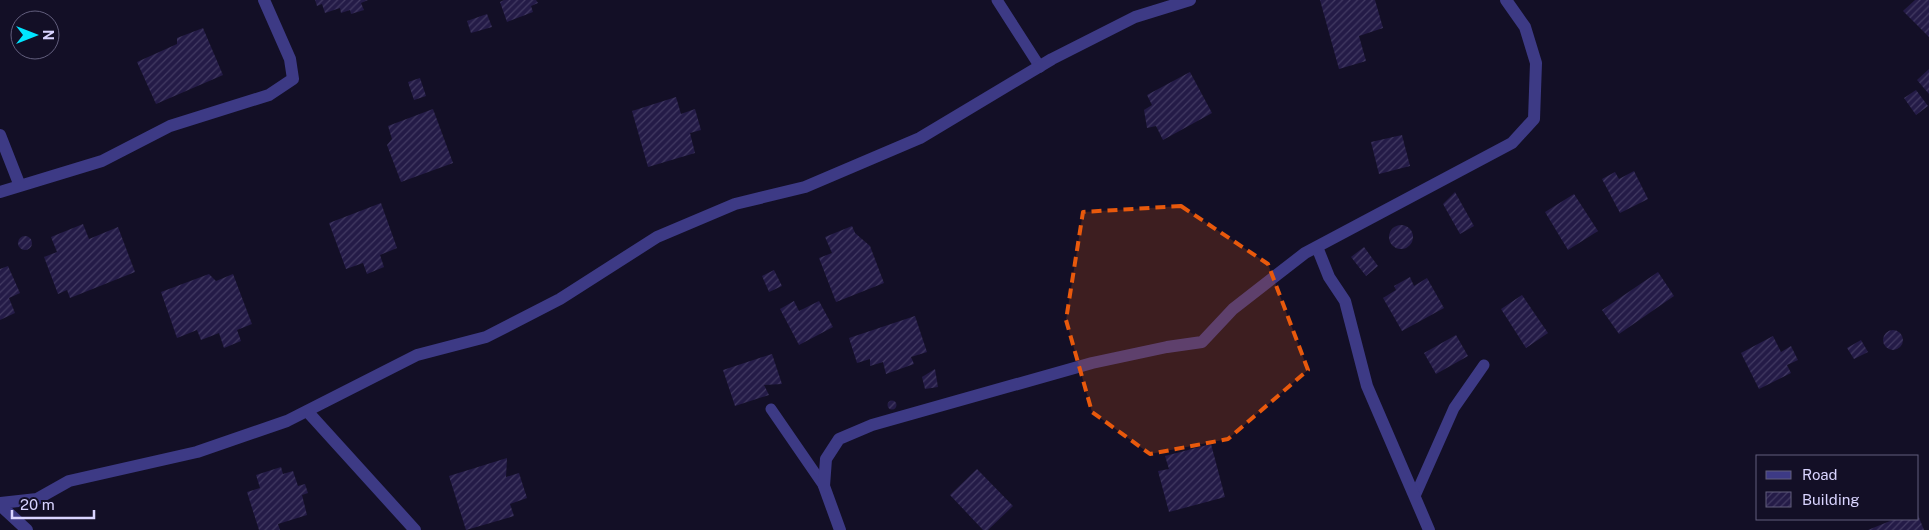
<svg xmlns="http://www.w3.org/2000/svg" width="1929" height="530" font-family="'Public Sans',sans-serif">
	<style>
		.building { fill: url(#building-hatch) }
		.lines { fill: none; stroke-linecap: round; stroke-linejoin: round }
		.lane { stroke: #3d3a85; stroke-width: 11 }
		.street { stroke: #3d3a85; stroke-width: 12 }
		.marked { fill: #e8590c; fill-opacity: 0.2; stroke: #e8590c; stroke-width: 4; stroke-dasharray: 10 6; stroke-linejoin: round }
	</style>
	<defs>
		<pattern id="building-hatch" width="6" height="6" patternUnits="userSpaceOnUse" patternTransform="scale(1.25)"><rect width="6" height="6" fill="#241b47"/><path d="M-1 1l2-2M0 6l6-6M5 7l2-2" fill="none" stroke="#433b63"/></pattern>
	</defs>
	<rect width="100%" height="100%" fill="#130f26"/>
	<path class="building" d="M315,0h53l-7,3 3,7 -13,4 -1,-4 -9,3 -1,-5 -15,5 -3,-9 -5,2z
		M504,0h32l2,3 -7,3 2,6 -26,10 -7,-20z
		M1320,0h55l8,28 -24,8 7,25 -27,8z
		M1915,0h14v37l-26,-26z
		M487,14l5,13 -21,6 -4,-12z
		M203,28l20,47 -67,29 -19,-42 40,-18v-6z
		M1929,69v25l-12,-14z
		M1190,72l22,41 -49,27 -7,-14 -9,2 -3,-18 8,-5 -5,-10z
		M420,78l6,18 -12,4 -6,-18z
		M1916,90l12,16 -12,9 -12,-17z
		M676,97l5,17 14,-5 6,21 -11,3 5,20 -47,14 -16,-56z
		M433,109l20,54 -52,19 -14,-37 5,-6 -4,-13z
		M1402,135l8,31 -31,8 -8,-32z
		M1634,171l14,28 -28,14 -18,-34 13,-7 4,7z
		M1455,192l19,34 -14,8 -17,-30z
		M1574,194l24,37 -30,19 -23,-38z
		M381,203l16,45 -17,7 4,12 -17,7 -4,-11 -17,6 -17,-46z
		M83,224l6,15 29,-12 17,45 -65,26 -3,-8 -9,4 -14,-37 13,-5 -6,-15z
		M1389 237a12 12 0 1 1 24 0a12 12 0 1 1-24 0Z
		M852,226l3,7 15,13 14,37 -48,19 -17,-44 13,-5 -7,-16z
		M18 243a7 7 0 1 1 14 0a7 7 0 1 1-14 0Z
		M1364,247l14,19 -12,10 -15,-19z
		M8,266l12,27 -11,5 6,15 -15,7v-51z
		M774,270l8,16 -13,6 -7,-16z
		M1658,272l16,24 -55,38 -17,-24z
		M209,274l7,7 17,-7 19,50 -15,6 4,11 -17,7 -5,-15 -18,7 -4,-10 -20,8 -16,-46z
		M1410,277l4,9 13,-8 17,30 -42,23 -19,-33 13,-8 -2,-4z
		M1522,295l26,38 -22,15 -25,-39z
		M794,301l5,10 20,-10 14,26 -34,18 -19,-36z
		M915,316l12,36 -16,5 3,7 -28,10 -3,-12 -13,4v-7l-13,4 -8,-25z
		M1883 340a10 10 0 1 1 20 0a10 10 0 1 1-20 0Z
		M1456,335l12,21 -32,18 -12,-21z
		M1773,336l8,16 10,-6 7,14 -11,5 4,8 -32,16 -18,-36z
		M1861,340l7,12 -14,7 -7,-11z
		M772,354l10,30 -18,1 5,10 -34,11 -12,-36z
		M935,369l3,18 -13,2 -3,-12z
		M887.5 405a4.5 4.5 0 1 1 9 0a4.5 4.5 0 1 1-9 0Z
		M1211,444l14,53 -56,15 -11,-41 11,-2 -4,-13z
		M507,458l-1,19 13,-4 8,25 -17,6 4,12 -48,14 -17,-54z
		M281,467l2,7 10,-3 5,15 7,-2 3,9 -6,2 5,20 -29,9 2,6h-21l-12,-38 13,-4 -4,-13z
		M977,469l36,37 -25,24h-5l-33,-35z
		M1918,515l6,15h-56l27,-11h23z"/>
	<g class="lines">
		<path class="lane" d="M997,0l43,67
			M771,409l53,77
			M1415,496l39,-88 30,-43"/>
		<path class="street" d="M0,135l20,51
			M0,192l102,-31 68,-35 99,-31 24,-16 -3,-20 -26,-59
			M1317,247l12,30 16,24 22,85 62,144
			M307,411l108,119
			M0,503l37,-4 32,-18 128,-29 90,-31 130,-66 69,-18 74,-38 97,-62 78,-33 70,-17 115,-49 132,-79 83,-42 55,-17
			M0,505l27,25
			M840,530l-16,-44 2,-27 13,-20 33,-14 220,-62 75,-16 35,-5 31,-33 72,-56 207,-110 22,-24 2,-56 -11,-36 -19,-27"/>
	</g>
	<path class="marked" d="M1181,206l87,58 40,106 -80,69 -78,15 -58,-42 -26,-92 17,-108z"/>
	<rect x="1756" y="455" width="162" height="65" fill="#130f26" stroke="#625e7d"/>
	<rect x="1766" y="471" width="25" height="8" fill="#3d3a85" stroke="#625e7d"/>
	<text x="1802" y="480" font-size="15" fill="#d9d4ff">Road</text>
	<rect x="1766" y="492" width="25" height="15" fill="url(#building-hatch)" stroke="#625e7d"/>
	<text x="1802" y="505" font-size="15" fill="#d9d4ff">Building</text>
	<g transform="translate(35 35) rotate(90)"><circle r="24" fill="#130f26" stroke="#625e7d"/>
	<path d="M0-4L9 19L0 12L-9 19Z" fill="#00e5ff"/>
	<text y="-8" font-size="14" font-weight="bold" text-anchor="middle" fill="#d9d4ff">N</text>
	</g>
	<path d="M12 510v8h82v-8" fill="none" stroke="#d9d4ff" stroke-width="2.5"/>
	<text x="20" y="510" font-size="15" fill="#d9d4ff" stroke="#130f26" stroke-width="4" paint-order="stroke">20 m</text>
</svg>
